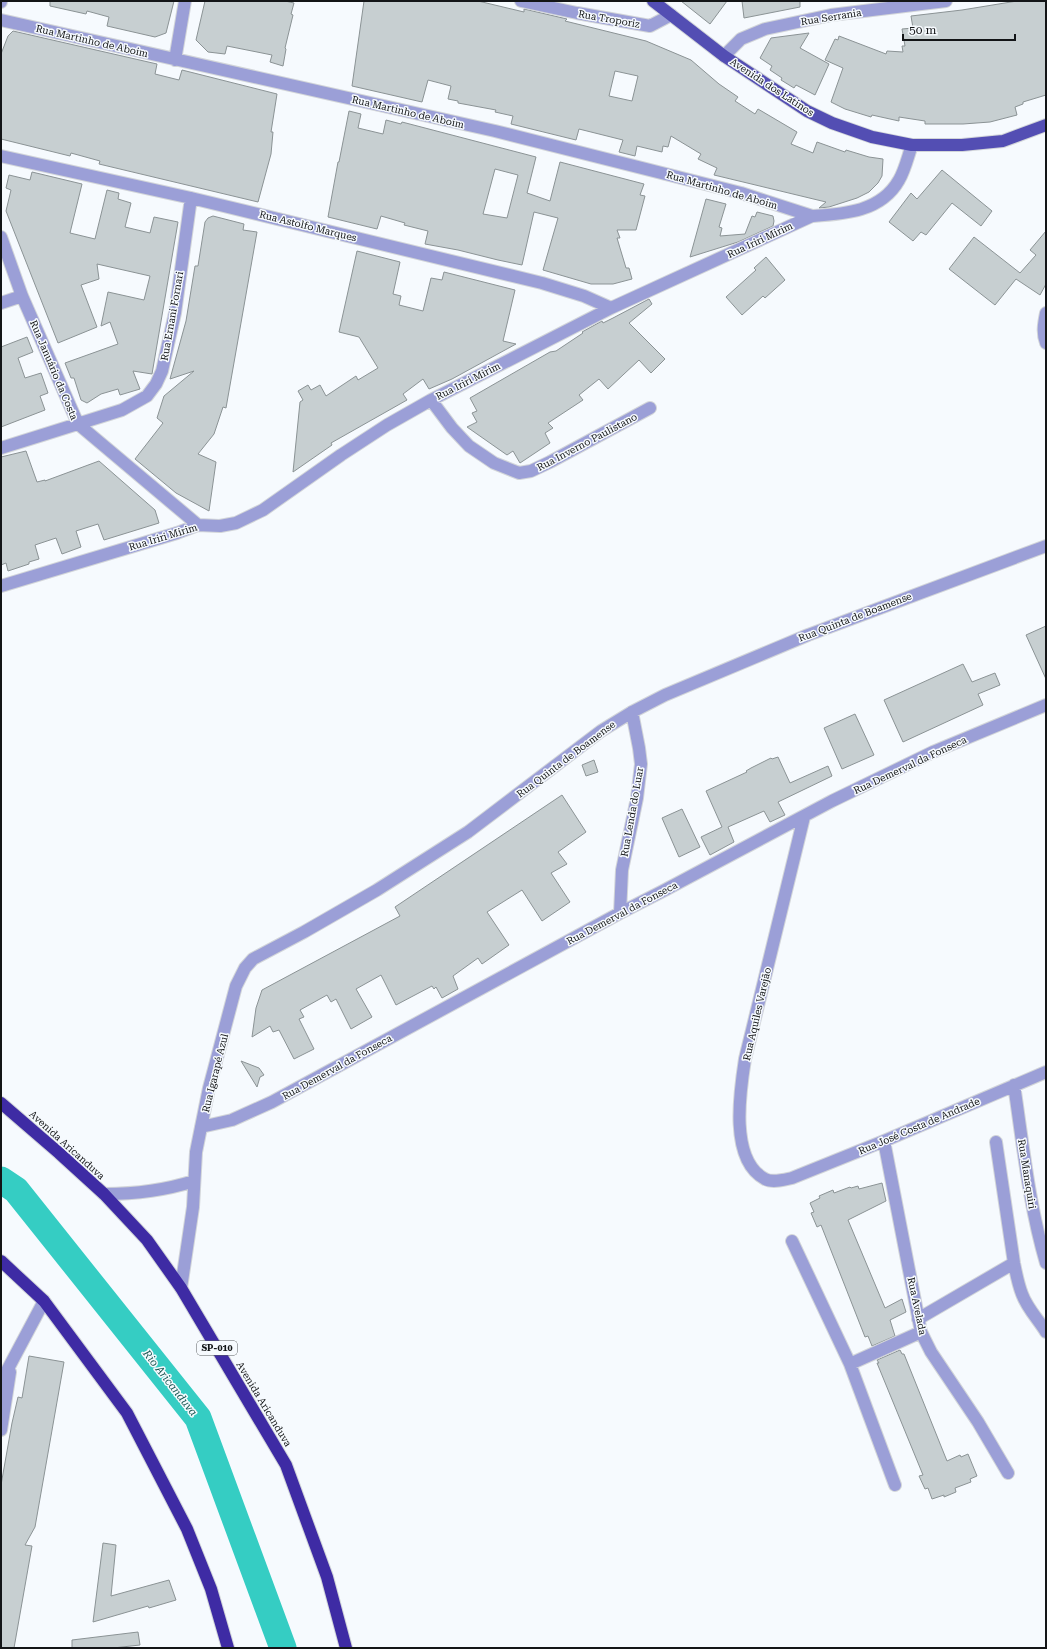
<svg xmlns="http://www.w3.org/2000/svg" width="1047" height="1649" font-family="'Roboto Serif',serif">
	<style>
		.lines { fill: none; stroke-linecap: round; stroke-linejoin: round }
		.river { stroke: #35cdc3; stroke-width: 27 }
		.building { fill: #c7cfd1; stroke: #8b9395; fill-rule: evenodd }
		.minor-casing { stroke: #d2d5d9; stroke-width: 14 }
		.major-casing { stroke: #d2d5d9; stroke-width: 14 }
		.highway-casing { stroke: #d2d5d9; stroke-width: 14 }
		.minor { stroke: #9b9fd7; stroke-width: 12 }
		.major { stroke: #534eb3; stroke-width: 12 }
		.highway { stroke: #3e2ba4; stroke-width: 12 }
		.labels { text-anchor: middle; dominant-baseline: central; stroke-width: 3; stroke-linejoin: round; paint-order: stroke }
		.shield { fill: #f6fafe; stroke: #575a5c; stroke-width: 1 }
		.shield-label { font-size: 9px; font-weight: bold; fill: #131517 }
		.street-label { font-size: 10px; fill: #131517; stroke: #f6fafe }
		.water-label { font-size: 11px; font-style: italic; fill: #1b5853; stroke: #f6fafe }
	</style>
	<rect width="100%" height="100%" fill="#f6fafe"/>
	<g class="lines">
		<path class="river" d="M1,1180l15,10 182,228 85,230"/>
	</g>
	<path class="building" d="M50,1h124l-8,32 -11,4 -48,-11 2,-9 -22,-6 -1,3 -36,-8z
		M205,1h80l9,2 -3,11 2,1 -8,33 1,1 -3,17 -13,-4 2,-7 -45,-9 -2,8 -17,-2 -12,-12z
		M364,1h114l46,11v-3l43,10 -2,2 81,20 45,19 28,24 19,13 -3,4 20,13 3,-5 39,23 -6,12 22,9 4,-11 28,10 1,-2 23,7 14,2 -1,17 -4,7 -9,9 -12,6 -28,9 -10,1 7,-6 -112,-27 3,-7 -19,-9 3,-5 -30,-18 -3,11 -5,-1 -1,6 -25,-6 -2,10 -16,-4 4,-12 -44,-11 -3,11 -65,-16 2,-8 -18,-4 1,-2 -38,-7v-2l-10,-2 3,-13 -23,-6 -6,22 -70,-16zM615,71l23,5 -6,25 -23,-5z
		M681,1h46l-17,23z
		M742,1h58v6l-56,11z
		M1017,1h29v94l-23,7v2l-8,3 2,8 -27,7 -27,2h-38v-3l-26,-4v4l-27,-6 -1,2 -26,-8 -14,-7 12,-34 -18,-8 10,-21 3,1 1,-4 47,18 1,-3 16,1 -1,-6h3l-3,-17 11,-1 -2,-12 51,-6z
		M13,31l144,33 -2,10 24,6 3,-10 95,24 -6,38h2l-2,22 -13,48 -159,-38 1,-3 -29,-8 -1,3 -69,-17v-85l7,-18z
		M809,33l-9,15 29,16 -14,31 -19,-10 -2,3 -13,-8 1,-2 -12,-8 2,-4 -12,-8 11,-20z
		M349,111l12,3 -3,14 25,6 3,-14 15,4 1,-2 134,35 -9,36 23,8 10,-39 84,22 -4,11 5,1 -9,34h-19l3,8h-3l9,30h3l3,11 -19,5h-22l-48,-14 15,-52 -24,-6 -12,53 -24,-5 -40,-10 -33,-6 3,-13 -24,-6 1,-2 -24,-7 -4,13 -49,-12 10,-55h1zM495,169l23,6 -11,43 -24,-4z
		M942,170l50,41 -11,15 -29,-23 -26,32 -5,-3 -8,9 -24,-19 22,-29 6,6z
		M32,172l50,12 -12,49 25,6 12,-49 12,3 -1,6 13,4 -6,24 25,6 4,-16 24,5 -26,152 -19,-3 7,18 -20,6 -2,-6 -17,5 -14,9 -6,-3 -7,-22h-3l-6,-15 53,-19 -8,-22 -9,4 7,-34 36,8 6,-24 -53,-12 2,15 -18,6 16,42 -39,16 -52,-132 5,-21 -5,-2 3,-13 21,5z
		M706,199l20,5 -7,23 3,1 -2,8 25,-2 7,-18 3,1 2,-5 16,4 1,5 -1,5 -35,16 -48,15z
		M213,216l31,8 -1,6 14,2 -31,176 -3,-1 -9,27 -16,20 18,8 -7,49 -33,-18 -41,-34 28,-36 -6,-5 7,-22 30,-25 -24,8 16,-58 9,-55h3l7,-44 3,-4z
		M1046,231v53l-6,11 -24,-16 -21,26 -46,-36 25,-32 46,36 16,-18 -6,-5z
		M357,251l43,11 -7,32 8,2 -2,9 24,6 8,-33 11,2 2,-8 71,18 -12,51 13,3 -64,35 -23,10 -6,-10 -20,15 4,6 -76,43 1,2 -39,27 7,-70 3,-2 -5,-9 10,-6 3,5 9,-5 6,11 30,-20 2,4 20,-12 -19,-31 -20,-5z
		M766,257l19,23 -20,18 -2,-2 -21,19 -16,-18 30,-27 -2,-2z
		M649,299l3,5 -23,19 36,36 -14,14 -12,-13 -31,29 -9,-10 -20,16 4,5 -35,23 5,5 -8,5 5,10 -30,20 -7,-12 -6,4 -40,-28 10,-5 -5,-9 5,-2 -7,-13 80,-46 6,-1 27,-18 -1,-1 20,-11 1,2 10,-5z
		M27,337l6,15 -15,6 7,20 16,-5 7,20 -8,3 5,14 -44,17v-80z
		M26,451l11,31 8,-2v1l54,-20 56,49 4,13 -55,17 -6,-16 -22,7 5,16 -19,7 -6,-16 -21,7 4,14 -10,3v2l-21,7 -2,-8 -5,2v-108z
		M1046,626v53l-20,-44z
		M963,664l9,18 23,-9 5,12 -22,9 5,11 -80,37 -19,-42z
		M855,714l19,41 -32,14 -18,-41z
		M778,757l12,26 38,-17 4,10 -54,26 7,13 -15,7 -6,-11 -36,16 6,15 -24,13 -9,-18 21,-10 -16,-36 41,-19 -1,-1 5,-3 20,-10 1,1z
		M594,760l4,12 -12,4 -4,-11z
		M562,795l24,37 -28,20 9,12 -16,9 19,29 -28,19 -20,-31 -35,22 22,33 -27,19 -4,-6 -25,18 5,13 -16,9 -6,-11 -2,2 -2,-3 -36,19 -15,-30 -25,14 16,28 -21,12 -15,-30 -5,3 -4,-7 -27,15 4,7 -5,2 15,30 -20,10 -15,-29 -6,2 -3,-6 -18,11 4,-29 6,-18 138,-74 -5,-9z
		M682,809l18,38 -21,10 -17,-39z
		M241,1061l18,7 5,7 -4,2 -3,10z
		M882,1183l4,18 -38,19 37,88 17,-9 4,13 -16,8 5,16 -23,10 -4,-10 -3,1 -44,-112 -4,2 -6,-14 3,-1 -4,-9 10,-5 -1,-2 14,-6 1,3 16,-6 1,1 7,-2 1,3z
		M900,1350l2,4h2l43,107 13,-6 1,2 7,-3 9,22 -7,3 1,3 -16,6 1,4 -12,5v-2l-12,4 -4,-11 -3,1 -6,-13 4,-1 -46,-112h2l-2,-3z
		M29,1356l35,6 -29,165 -10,18 7,1 -18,102h-13v-163l11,-62 6,-26 4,1z
		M103,1543l13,2 -5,51 58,-16 7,20 -27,8 -1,-2 -55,16z
		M138,1632l2,13 -27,3h-41v-8z"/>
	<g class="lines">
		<defs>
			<path id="minor" d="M521,1l56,12 73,13 21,-11
				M1,2v-1
				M1,20l494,111 246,62 71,23
				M724,56l17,-17 24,-10 66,-14 115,-14
				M175,60l10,-59
				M1,156l190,42 351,85 42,13 27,12
				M1,237l21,59 56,128 120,101
				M1,303l21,-7
				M1046,313c-2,10 -4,20 0,30
				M431,400l21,28 17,18 25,17 25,10 12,-2 19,-9 100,-54
				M1,448l121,-38 25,-14 9,-12 6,-13 13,-58 16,-115
				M1,586l176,-53 21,-8 22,1 16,-3 27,-13 78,-55 46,-30 44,-25 180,-92 201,-92c32,-2 69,-4 87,-36 6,-10 9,-24 13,-35
				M804,817l-59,242c-5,32 -16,101 20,120 7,4 18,1 27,-1l92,-37 162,-69
				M620,913l2,-43 15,-72 4,-34 -2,-16 -7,-36
				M1014,1085c9,60 15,120 32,178
				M201,1127l31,-7 40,-18 348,-189 43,-22 169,-90 101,-49 113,-47
				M884,1141l37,191 10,20 47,70 30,51
				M996,1142l18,121c2,10 4,21 8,31 5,14 16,25 24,38
				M104,1194c32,0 59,-3 90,-13
				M792,1241l58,123 45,121
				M181,1288l12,-81 3,-55 13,-64 27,-102 9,-18 8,-9 51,-27 73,-42 91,-58 133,-101 31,-19 33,-17 143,-60 238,-89
				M918,1319l96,-56
				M850,1364l71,-32
				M1,1382l43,-81
				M1,1430l9,-58"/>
			<path id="major" d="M653,1l71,55 83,55 25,12 40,14 40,8h50l41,-4 43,-16"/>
			<path id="highway" d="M1,1103l58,50 45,41 43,46 34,48 105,177 41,112 19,71
				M1,1261l43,40 83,112 60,116 24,60 17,59"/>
		</defs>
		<use href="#minor" class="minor-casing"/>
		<use href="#major" class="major-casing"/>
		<use href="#highway" class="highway-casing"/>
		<use href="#minor" class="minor"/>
		<use href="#major" class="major"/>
		<use href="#highway" class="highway"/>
	</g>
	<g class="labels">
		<rect class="shield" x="197" y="1341" width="40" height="14" rx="3"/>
		<g class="shield-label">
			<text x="217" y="1348">SP-010</text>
		</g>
		<g class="street-label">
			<text transform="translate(831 17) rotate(-9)">Rua Serrania</text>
			<text transform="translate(609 19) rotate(10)">Rua Troporiz</text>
			<text transform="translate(92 41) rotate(13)">Rua Martinho de Aboim</text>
			<text transform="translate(772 87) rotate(33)">Avenida dos Latinos</text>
			<text transform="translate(408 112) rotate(13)">Rua Martinho de Aboim</text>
			<text transform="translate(722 190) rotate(16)">Rua Martinho de Aboim</text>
			<text transform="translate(308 226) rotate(14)">Rua Astolfo Marques</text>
			<text transform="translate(760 240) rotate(-25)">Rua Iriri Mirim</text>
			<text transform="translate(172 316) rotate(-80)">Rua Ernani Fornari</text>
			<text transform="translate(54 370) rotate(67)">Rua Januário da Costa</text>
			<text transform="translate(468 381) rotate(-27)">Rua Iriri Mirim</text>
			<text transform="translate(587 442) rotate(-28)">Rua Inverno Paulistano</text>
			<text transform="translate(163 537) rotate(-17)">Rua Iriri Mirim</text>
			<text transform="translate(855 617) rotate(-21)">Rua Quinta de Boamense</text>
			<text transform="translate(566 759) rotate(-37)">Rua Quinta de Boamense</text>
			<text transform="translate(910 765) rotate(-25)">Rua Demerval da Fonseca</text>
			<text transform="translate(632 812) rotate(-80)">Rua Lenda do Luar</text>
			<text transform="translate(622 913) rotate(-28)">Rua Demerval da Fonseca</text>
			<text transform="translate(757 1014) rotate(-77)">Rua Aquiles Varejão</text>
			<text transform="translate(337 1067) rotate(-29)">Rua Demerval da Fonseca</text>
			<text transform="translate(215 1073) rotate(-76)">Rua Igarapé Azul</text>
			<text transform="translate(919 1126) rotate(-23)">Rua José Costa de Andrade</text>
			<text transform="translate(67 1145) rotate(42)">Avenida Aricanduva</text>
			<text transform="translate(1027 1174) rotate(81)">Rua Manaquiri</text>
			<text transform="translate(917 1306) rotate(78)">Rua Avelada</text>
			<text transform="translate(264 1404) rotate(59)">Avenida Aricanduva</text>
		</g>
		<g class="water-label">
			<text transform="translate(170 1383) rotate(52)">Rio Aricanduva</text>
		</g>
	</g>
	<rect width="1047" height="1649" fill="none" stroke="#131517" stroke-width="4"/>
	<path d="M903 34v6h112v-6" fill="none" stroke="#131517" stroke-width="2"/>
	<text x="909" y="34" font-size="12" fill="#131517" stroke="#f6fafe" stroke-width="3" paint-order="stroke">50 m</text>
</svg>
